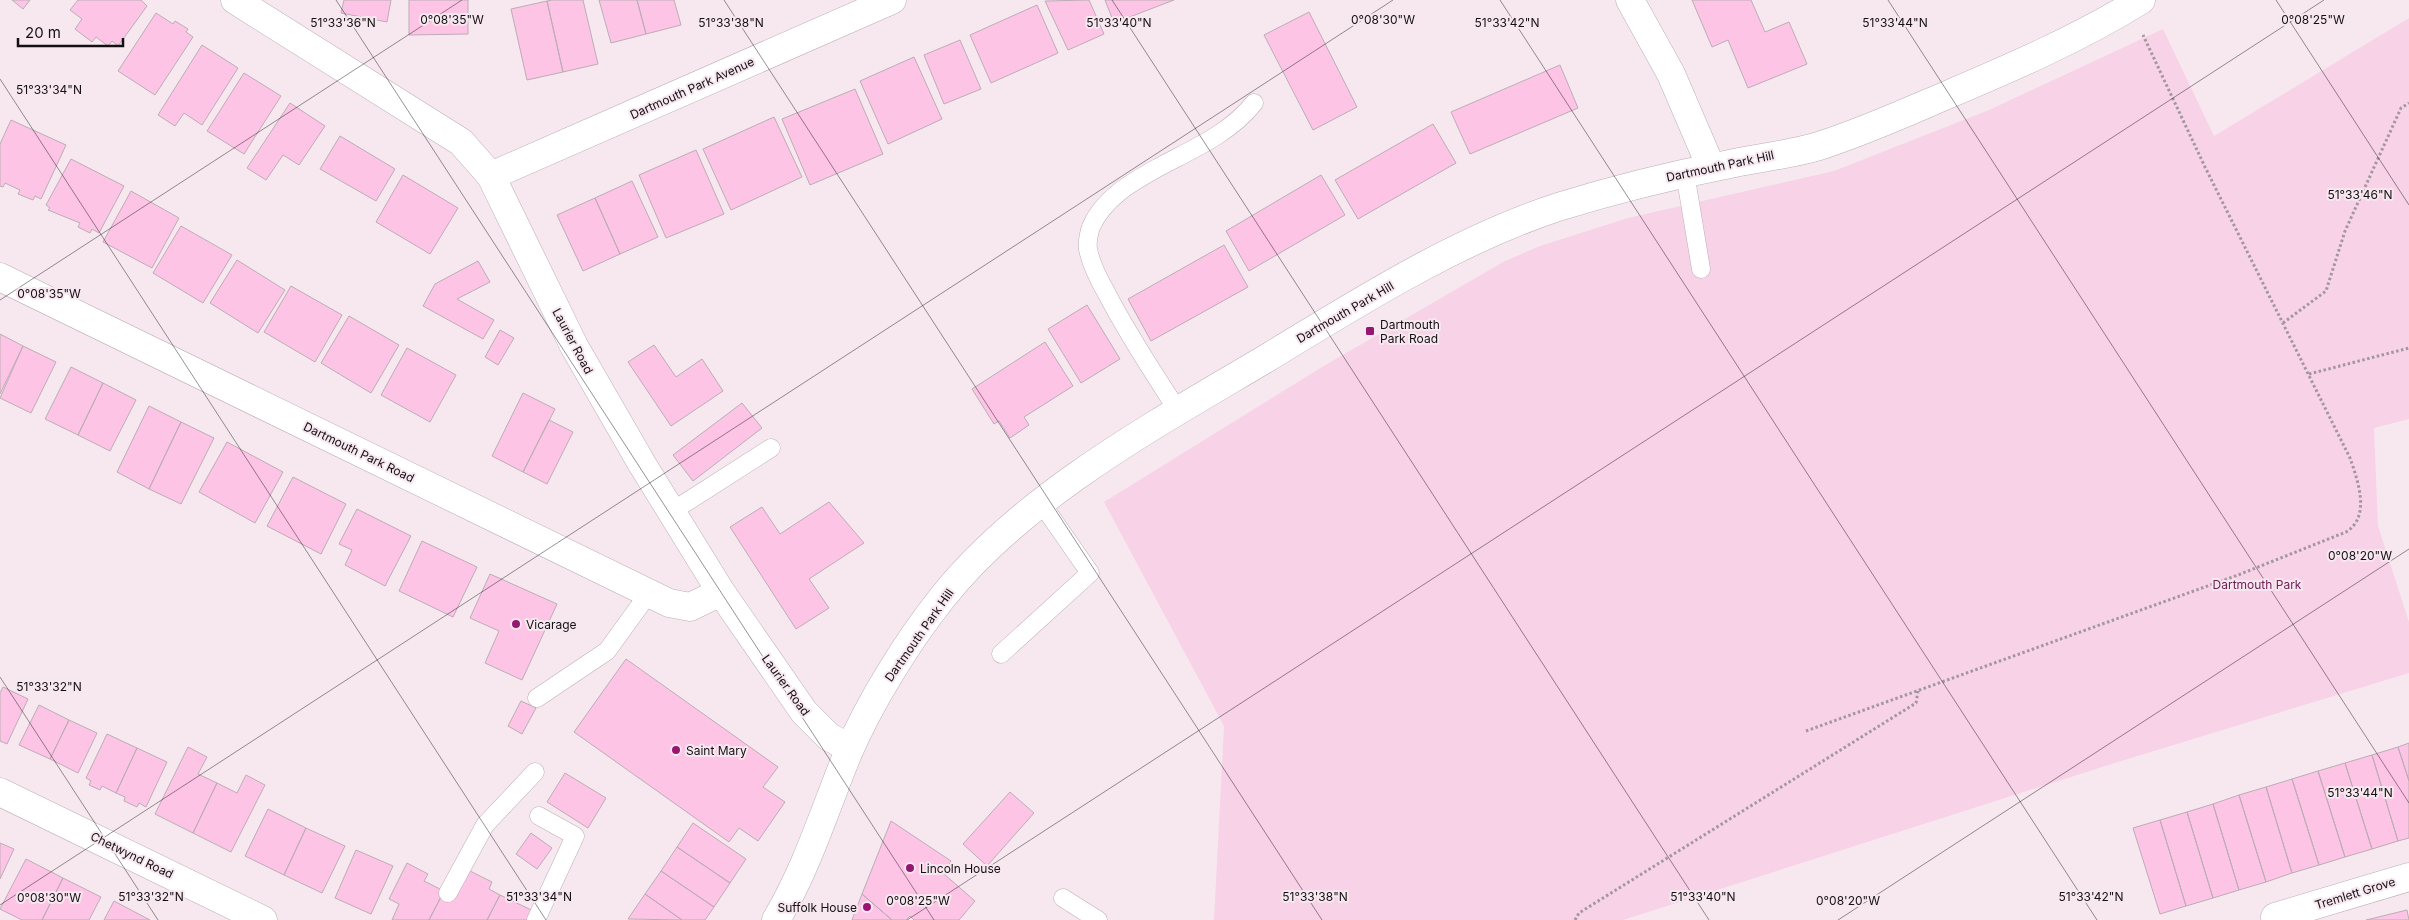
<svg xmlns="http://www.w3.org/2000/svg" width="2409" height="920" font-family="Inter,sans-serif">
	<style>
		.green { fill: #f8d2e7 }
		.building { fill: #fec4e5; stroke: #bbadb5 }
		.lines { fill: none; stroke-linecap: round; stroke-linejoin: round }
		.lane-casing { stroke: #bcaeb5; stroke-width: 19 }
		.street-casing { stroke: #bcaeb5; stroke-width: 29 }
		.secondary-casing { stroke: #bcaeb5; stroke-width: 29 }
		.path { stroke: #a2979d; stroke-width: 3; stroke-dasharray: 2.5 2.5; stroke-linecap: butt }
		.lane { stroke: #fff; stroke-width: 18 }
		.street { stroke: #fff; stroke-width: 28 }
		.secondary { stroke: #fff; stroke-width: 28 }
		.ticks { fill: none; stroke: #140f12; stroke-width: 1; stroke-opacity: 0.45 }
		.poi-dot { fill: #961771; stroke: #f7e8f0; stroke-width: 2 }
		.labels { text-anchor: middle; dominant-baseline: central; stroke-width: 4; stroke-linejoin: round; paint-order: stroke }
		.street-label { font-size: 12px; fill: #140f12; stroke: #f7e8f0 }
		.poi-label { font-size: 12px; fill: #140f12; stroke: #f7e8f0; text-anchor: start }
		.park-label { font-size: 12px; fill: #712056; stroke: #f7e8f0 }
		.ticks-label { font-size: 12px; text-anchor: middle; fill: #140f12; stroke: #f7e8f0; stroke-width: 4; stroke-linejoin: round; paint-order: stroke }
	</style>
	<rect width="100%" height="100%" fill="#f7e8f0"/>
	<path class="green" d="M2409,18v401l-35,9 4,98 31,96v51l-291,89 -495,158h-409l10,-194 -120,-224 218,-135 183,-106 35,-15 88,-28 206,-47 155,-61 174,-81 51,107z"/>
	<path class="building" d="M12,0h18l-7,9z
		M78,0h63l6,6 -29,40 -6,-5 -4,5 -12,-9 -4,5 -17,-13 7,-10 -12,-9z
		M344,0h47l-4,22 -46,-9z
		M409,0h59v34l-59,1z
		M552,0h31l15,64 -35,8 -16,-71z
		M599,0h38l9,34 -35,9z
		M637,0h37l7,25 -35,9z
		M1089,0l15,34 -36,16 -23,-49z
		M1105,0h69l-60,23z
		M1692,0h59l14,32 24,-10 18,42 -59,24 -20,-48 -16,7z
		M547,1l16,71 -36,8 -16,-71z
		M1037,5l21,48 -67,30 -21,-48z
		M1309,12l48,95 -44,23 -49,-95z
		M156,13l17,11 2,-3 13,8 -2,3 7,5 -38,58 -37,-24z
		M960,40l21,49 -37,15 -20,-49z
		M202,45l36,23 -36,57 -18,-12 -9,13 -17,-11z
		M914,57l28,62 -54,25 -28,-63z
		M1560,65l18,43 -108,46 -19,-42z
		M244,73l37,23 -37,58 -37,-23z
		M855,89l28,65 -73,31 -28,-66z
		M290,103l35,23 -26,39 -16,-10 -17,25 -19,-12z
		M774,117l28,60 -71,33 -28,-61z
		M11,120l55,25 -25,54 -6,-3 -2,4 -15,-6 2,-4 -15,-7 -2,4 -3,-1v-42z
		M1433,124l23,39 -98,56 -23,-39z
		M340,136l55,33 -19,32 -56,-32z
		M696,150l28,64 -58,24 -27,-63z
		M71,159l53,27 -25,47 -7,-4 -2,4 -12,-6 2,-4 -32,-13 2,-2 -4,-3z
		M403,175l55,33 -28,46 -54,-32z
		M1321,175l24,40 -96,56 -23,-40z
		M632,181l26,56 -38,17 -25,-56z
		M131,191l48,27 -27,50 -49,-26z
		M595,198l25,56 -37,17 -26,-56z
		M181,226l51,29 -29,48 -50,-30z
		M1224,245l24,42 -97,54 -23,-42z
		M237,260l48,30 -27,43 -48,-30z
		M478,261l12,21 -33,17 37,21 -11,19 -60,-33 12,-22z
		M291,286l51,29 -27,47 -51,-30z
		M1087,305l33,54 -39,24 -33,-54z
		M349,316l50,29 -28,48 -50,-30z
		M500,330l14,8 -16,27 -13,-8z
		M0,334l23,12 -23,48z
		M1045,342l28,44 -49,31 5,8 -19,13 -11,-17 -5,3 -22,-35z
		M654,345l22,32 26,-18 21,32 -52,35 -43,-64z
		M23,346l33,16 -25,51 -31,-15z
		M407,348l49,27 -26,47 -49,-27z
		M71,367l32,16 -25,52 -33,-16z
		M103,383l33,17 -26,51 -32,-16z
		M523,393l32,16 -32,63 -31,-16z
		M742,403l20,25 -69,53 -20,-26z
		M149,406l32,16 -32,67 -32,-17z
		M549,420l24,12 -26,52 -24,-12z
		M181,422l33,16 -33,66 -32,-15z
		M227,442l56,30 -28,51 -56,-31z
		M293,477l53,27 -25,50 -54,-28z
		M829,502l35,41 -55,36 20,29 -33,21 -66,-102 32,-20 18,27z
		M357,509l54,27 -26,50 -40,-21 7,-15 -13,-6z
		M422,541l55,26 -24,50 -54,-26z
		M490,574l67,30 -35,76 -37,-17 14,-32 -29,-13z
		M626,659l152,108 -15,20 22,15 -27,39 -19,-13 -10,14 -155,-110z
		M3,687l25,12 -21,45 -7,-3v-48z
		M521,701l15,7 -14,26 -14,-8z
		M39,705l30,15 -19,39 -31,-14z
		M69,720l28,13 -19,40 -28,-14z
		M107,734l30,14 -21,45 -14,-7 -2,4 -11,-5 2,-4 -5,-3z
		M2409,743v38l-11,-34z
		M188,747l19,10 -9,17 19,9 -24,50 -38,-19z
		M2398,747l11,34v57l-11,3 -26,-86z
		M137,748l30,14 -21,45 -7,-4 -2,4 -13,-6 1,-4 -9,-4z
		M2372,755l26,86 -26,8 -27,-86z
		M2345,763l27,86 -27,8 -27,-86z
		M2318,771l27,86 -26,8 -27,-86z
		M565,773l41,25 -18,30 -41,-26z
		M246,775l19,10 -34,67 -38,-19 24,-50 20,10z
		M2292,779l27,86 -27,8 -26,-86z
		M2266,787l26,86 -26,9 -27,-87z
		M1010,792l24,21 -47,53 -24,-22z
		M2239,795l27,87 -27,8 -26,-86z
		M2213,804l26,86 -26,8 -26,-86z
		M268,809l38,19 -22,47 -39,-19z
		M2187,812l26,86 -27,8 -26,-86z
		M2160,820l26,86 -26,8 -27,-86z
		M891,821l60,40 -7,13 31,27 -16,19h-45l-4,-4 -4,4h-14l-30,-26z
		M693,823l53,36 -16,24 -53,-36z
		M306,828l39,18 -23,47 -38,-18z
		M531,833l21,15 -15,21 -21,-15z
		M0,843l14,6 -14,30z
		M677,847l53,36 -16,24 -53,-36z
		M356,850l37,16 -22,48 -36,-16z
		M26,859l37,19 -21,42h-20l-22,-11z
		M407,863l21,11 -4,7 20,10 -15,29h-37l7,-16 -10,-5z
		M466,869l26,13 -3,7 11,6 -13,25h-58l15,-29z
		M661,871l53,36 -9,13h-23l-37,-26z
		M63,878l38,19 -12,23h-47z
		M645,894l37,26 -54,-1z
		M862,894l30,26h-40z
		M500,895l46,22 -1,3h-58z
		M114,901l36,19h-46z
		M2407,910l2,10h-43z"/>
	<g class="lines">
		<defs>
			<path id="lane" d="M1685,173l16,96
				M1178,411c-25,-39 -50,-76 -71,-117 -8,-14 -16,-29 -19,-45 -1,-6 1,-17 3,-22 13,-30 43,-46 70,-61 34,-18 69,-33 93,-63
				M671,512l100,-64
				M1001,654l89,-81 -48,-69
				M537,698l70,-47 42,-58
				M448,893l37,-68 50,-53
				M1063,898l35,22
				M536,920l39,-84 -36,-20"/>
			<path id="street" d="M235,0l226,142 30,34 83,170 68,118 79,128 83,120 25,25 21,11
				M1630,0l41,74 40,93
				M491,176l401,-176
				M0,277l669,326 21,4 31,-15
				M0,792l263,128
				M2276,920l-1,-3 134,-40"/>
			<path id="secondary" d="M776,920c31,-52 49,-111 72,-167 22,-51 59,-111 94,-155 81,-102 214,-174 325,-240 92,-56 188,-117 291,-151 55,-17 111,-31 167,-42 31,-7 64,-10 94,-19 44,-14 86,-33 128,-51 66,-28 133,-57 194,-95"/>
		</defs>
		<use href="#lane" class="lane-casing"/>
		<use href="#street" class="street-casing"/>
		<use href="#secondary" class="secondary-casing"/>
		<path class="path" d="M2283,323l43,-32 19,-60 56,-123 8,-5
			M2309,374l100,-26
			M1806,731l432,-156 108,-43c25,-15 12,-51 4,-74l-145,-291 -62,-132
			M1575,920l4,-7 337,-210 2,-12"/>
		<use href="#lane" class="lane"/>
		<use href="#street" class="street"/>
		<use href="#secondary" class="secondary"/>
	</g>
	<path class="ticks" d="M336,0l598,920M724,0l598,920M1112,0l597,920M1500,0l597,920M1888,0l521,803M2276,0l133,205M0,79l546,841M0,300l462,-300M0,677l158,243M0,905l1393,-905M907,920l1417,-920M1838,920l571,-371"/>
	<g class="poi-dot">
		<rect x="1365" y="326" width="10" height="10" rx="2.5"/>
		<circle cx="516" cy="624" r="5"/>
		<circle cx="676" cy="750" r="5"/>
		<circle cx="910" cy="868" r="5"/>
		<circle cx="867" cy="907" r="5"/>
	</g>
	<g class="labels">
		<g class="street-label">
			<text transform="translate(692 88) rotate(-24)">Dartmouth Park Avenue</text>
			<text transform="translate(1720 166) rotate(-12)">Dartmouth Park Hill</text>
			<text transform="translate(1345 312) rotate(-30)">Dartmouth Park Hill</text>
			<text transform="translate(573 341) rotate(62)">Laurier Road</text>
			<text transform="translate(359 452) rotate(26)">Dartmouth Park Road</text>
			<text transform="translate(919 635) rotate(-55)">Dartmouth Park Hill</text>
			<text transform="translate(786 685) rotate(54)">Laurier Road</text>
			<text transform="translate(132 855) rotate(26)">Chetwynd Road</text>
			<text transform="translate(2355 893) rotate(-17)">Tremlett Grove</text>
		</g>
		<g class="poi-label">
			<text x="1380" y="324">Dartmouth<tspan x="1380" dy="14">Park Road</tspan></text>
			<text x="526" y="624">Vicarage</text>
			<text x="686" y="750">Saint Mary</text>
			<text x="920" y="868">Lincoln House</text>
			<text x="857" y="907" text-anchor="end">Suffolk House</text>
		</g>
		<g class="park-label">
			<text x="2257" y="584">Dartmouth Park</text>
		</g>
	</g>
	<g class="ticks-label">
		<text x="452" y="24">0°08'35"W</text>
		<text x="1383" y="24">0°08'30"W</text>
		<text x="2313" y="24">0°08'25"W</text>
		<text x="1895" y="27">51°33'44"N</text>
		<text x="343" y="27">51°33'36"N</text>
		<text x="731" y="27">51°33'38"N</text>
		<text x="1119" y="27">51°33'40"N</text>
		<text x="1507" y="27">51°33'42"N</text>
		<text x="49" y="94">51°33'34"N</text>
		<text x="2360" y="199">51°33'46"N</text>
		<text x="49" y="298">0°08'35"W</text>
		<text x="2360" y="560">0°08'20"W</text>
		<text x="49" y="691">51°33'32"N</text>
		<text x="2360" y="797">51°33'44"N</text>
		<text x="151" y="901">51°33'32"N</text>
		<text x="539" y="901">51°33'34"N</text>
		<text x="1315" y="901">51°33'38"N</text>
		<text x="1703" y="901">51°33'40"N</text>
		<text x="2091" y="901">51°33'42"N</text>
		<text x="49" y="902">0°08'30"W</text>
		<text x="918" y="905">0°08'25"W</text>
		<text x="1848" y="905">0°08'20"W</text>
	</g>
	<path d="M18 38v8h105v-8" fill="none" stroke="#140f12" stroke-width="2.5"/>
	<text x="25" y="38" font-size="15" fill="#140f12" stroke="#f7e8f0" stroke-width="4" paint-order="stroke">20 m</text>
</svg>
